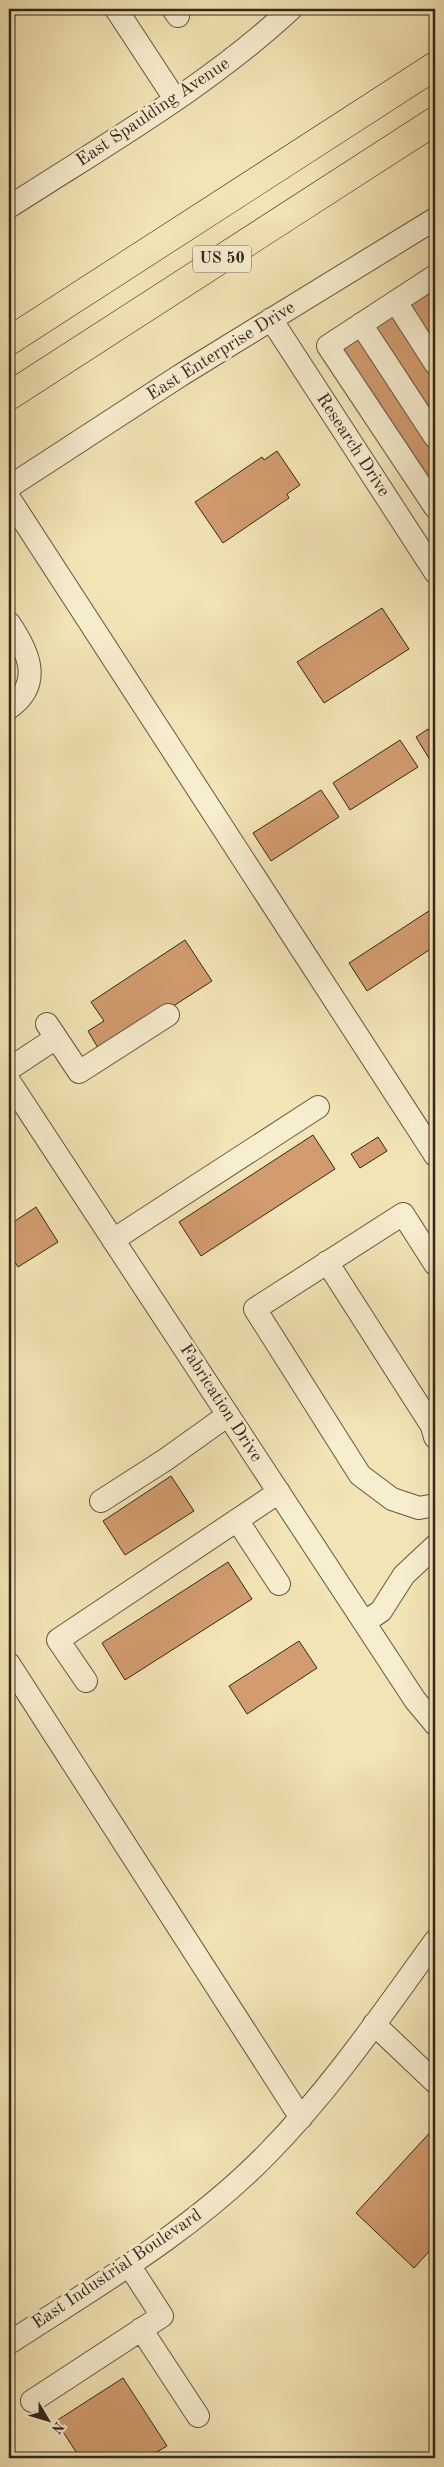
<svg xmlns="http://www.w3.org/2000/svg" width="444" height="2467" font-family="'Old Standard TT',serif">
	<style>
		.building { fill: #d29c6f; stroke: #30271d }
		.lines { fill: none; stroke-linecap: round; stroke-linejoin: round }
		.minor-casing { stroke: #615643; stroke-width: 24 }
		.highway-casing { stroke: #30271d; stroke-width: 29 }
		.minor { stroke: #f7edcf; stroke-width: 22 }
		.highway { stroke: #f3e4b5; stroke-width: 28 }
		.labels { text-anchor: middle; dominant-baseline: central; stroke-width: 5; stroke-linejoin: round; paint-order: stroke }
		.shield { fill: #f7edcf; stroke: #6c6252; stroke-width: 1 }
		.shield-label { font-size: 16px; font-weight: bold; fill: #30271d }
		.street-label { font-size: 18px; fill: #30271d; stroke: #f7edcf }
	</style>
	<rect width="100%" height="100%" fill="#f3e4b5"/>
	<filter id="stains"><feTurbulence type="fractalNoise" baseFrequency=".004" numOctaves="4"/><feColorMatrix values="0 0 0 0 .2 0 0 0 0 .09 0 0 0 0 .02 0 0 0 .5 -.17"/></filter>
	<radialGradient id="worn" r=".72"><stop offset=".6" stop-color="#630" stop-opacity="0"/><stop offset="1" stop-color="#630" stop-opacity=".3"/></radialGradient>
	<path class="building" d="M427,292l8,12v46l-29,-44z
		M394,314l41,64v46l-62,-96z
		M360,336l75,115v39l-93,-143z
		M277,451l23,34 -13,9 2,4 -66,45 -28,-41 67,-45 2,3z
		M382,608l27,41 -85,54 -27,-41z
		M428,729l3,5 4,-3v25l-5,4 -14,-23z
		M400,740l18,27 -68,43 -17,-27z
		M321,790l18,27 -68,44 -18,-28z
		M435,907v39l-68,45 -18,-28z
		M185,940l27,41 -111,72 -13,-22 16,-10 -13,-19z
		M313,1135l22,34 -134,87 -22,-34z
		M378,1137l9,14 -27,17 -9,-14z
		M36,1207l22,35 -40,25 -9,-14v-28z
		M171,1476l23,35 -69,44 -22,-34z
		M228,1562l24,37 -127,81 -23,-37z
		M299,1641l18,27 -70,46 -18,-28z
		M435,2127v118l-21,23 -58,-55z
		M123,2378l44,68 -20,12h-67l-24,-37z"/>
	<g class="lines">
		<defs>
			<path id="minor" d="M116,9l59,90
				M173,9l5,7
				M9,207c96,-62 198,-120 282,-198
				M435,276l-107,70 107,161
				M396,302l39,61
				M271,319l164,253
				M361,324l74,113
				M9,487l172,-112 254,-156
				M9,498l426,657
				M9,623c19,28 35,60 0,85
				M47,1024l32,48 89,-57
				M9,1069l47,-31
				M9,1081l406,619 20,24
				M113,1240l205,-133
				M327,1262l105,164 3,11
				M435,1264l-32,-50 -148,95 105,166 32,24 27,9 16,-3
				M101,1501l64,-41 63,-45
				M237,1520l42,64
				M365,1622l16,-11 23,-36 31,-29
				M9,1664l292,454
				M86,1681l-28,-41 221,-148
				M374,2024l61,58
				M141,2329l57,87
				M9,2343c89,-58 183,-112 258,-189 64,-65 115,-140 168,-213
				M32,2401l130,-85 -33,-51"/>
			<path id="highway" d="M9,341l426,-275
				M9,396l426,-275"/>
		</defs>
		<use href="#minor" class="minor-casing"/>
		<use href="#highway" class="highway-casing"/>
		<use href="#minor" class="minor"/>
		<use href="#highway" class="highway"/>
	</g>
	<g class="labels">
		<rect class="shield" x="193" y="245.5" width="58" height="27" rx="4"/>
		<g class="shield-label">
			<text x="222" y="259">US 50</text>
		</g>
		<g class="street-label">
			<text transform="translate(153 112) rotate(-34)">East Spaulding Avenue</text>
			<text transform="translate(221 351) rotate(-32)">East Enterprise Drive</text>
			<text transform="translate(353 445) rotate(57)">Research Drive</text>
			<text transform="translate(221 1403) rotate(57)">Fabrication Drive</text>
			<text transform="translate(117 2269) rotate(-34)">East Industrial Boulevard</text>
		</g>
	</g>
	<rect width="444" height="2467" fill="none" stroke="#f3e4b5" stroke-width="30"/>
	<rect x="10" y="10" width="424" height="2447" fill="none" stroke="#30271d" stroke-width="2.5"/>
	<rect x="15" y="15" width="414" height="2437" fill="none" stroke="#30271d"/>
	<g transform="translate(48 2420) rotate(128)" stroke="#f7edcf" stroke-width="4" paint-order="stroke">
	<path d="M0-4L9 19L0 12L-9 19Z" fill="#30271d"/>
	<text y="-8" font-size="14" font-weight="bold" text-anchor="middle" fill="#30271d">N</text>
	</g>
	<rect width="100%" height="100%" filter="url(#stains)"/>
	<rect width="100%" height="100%" fill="url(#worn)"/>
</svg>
